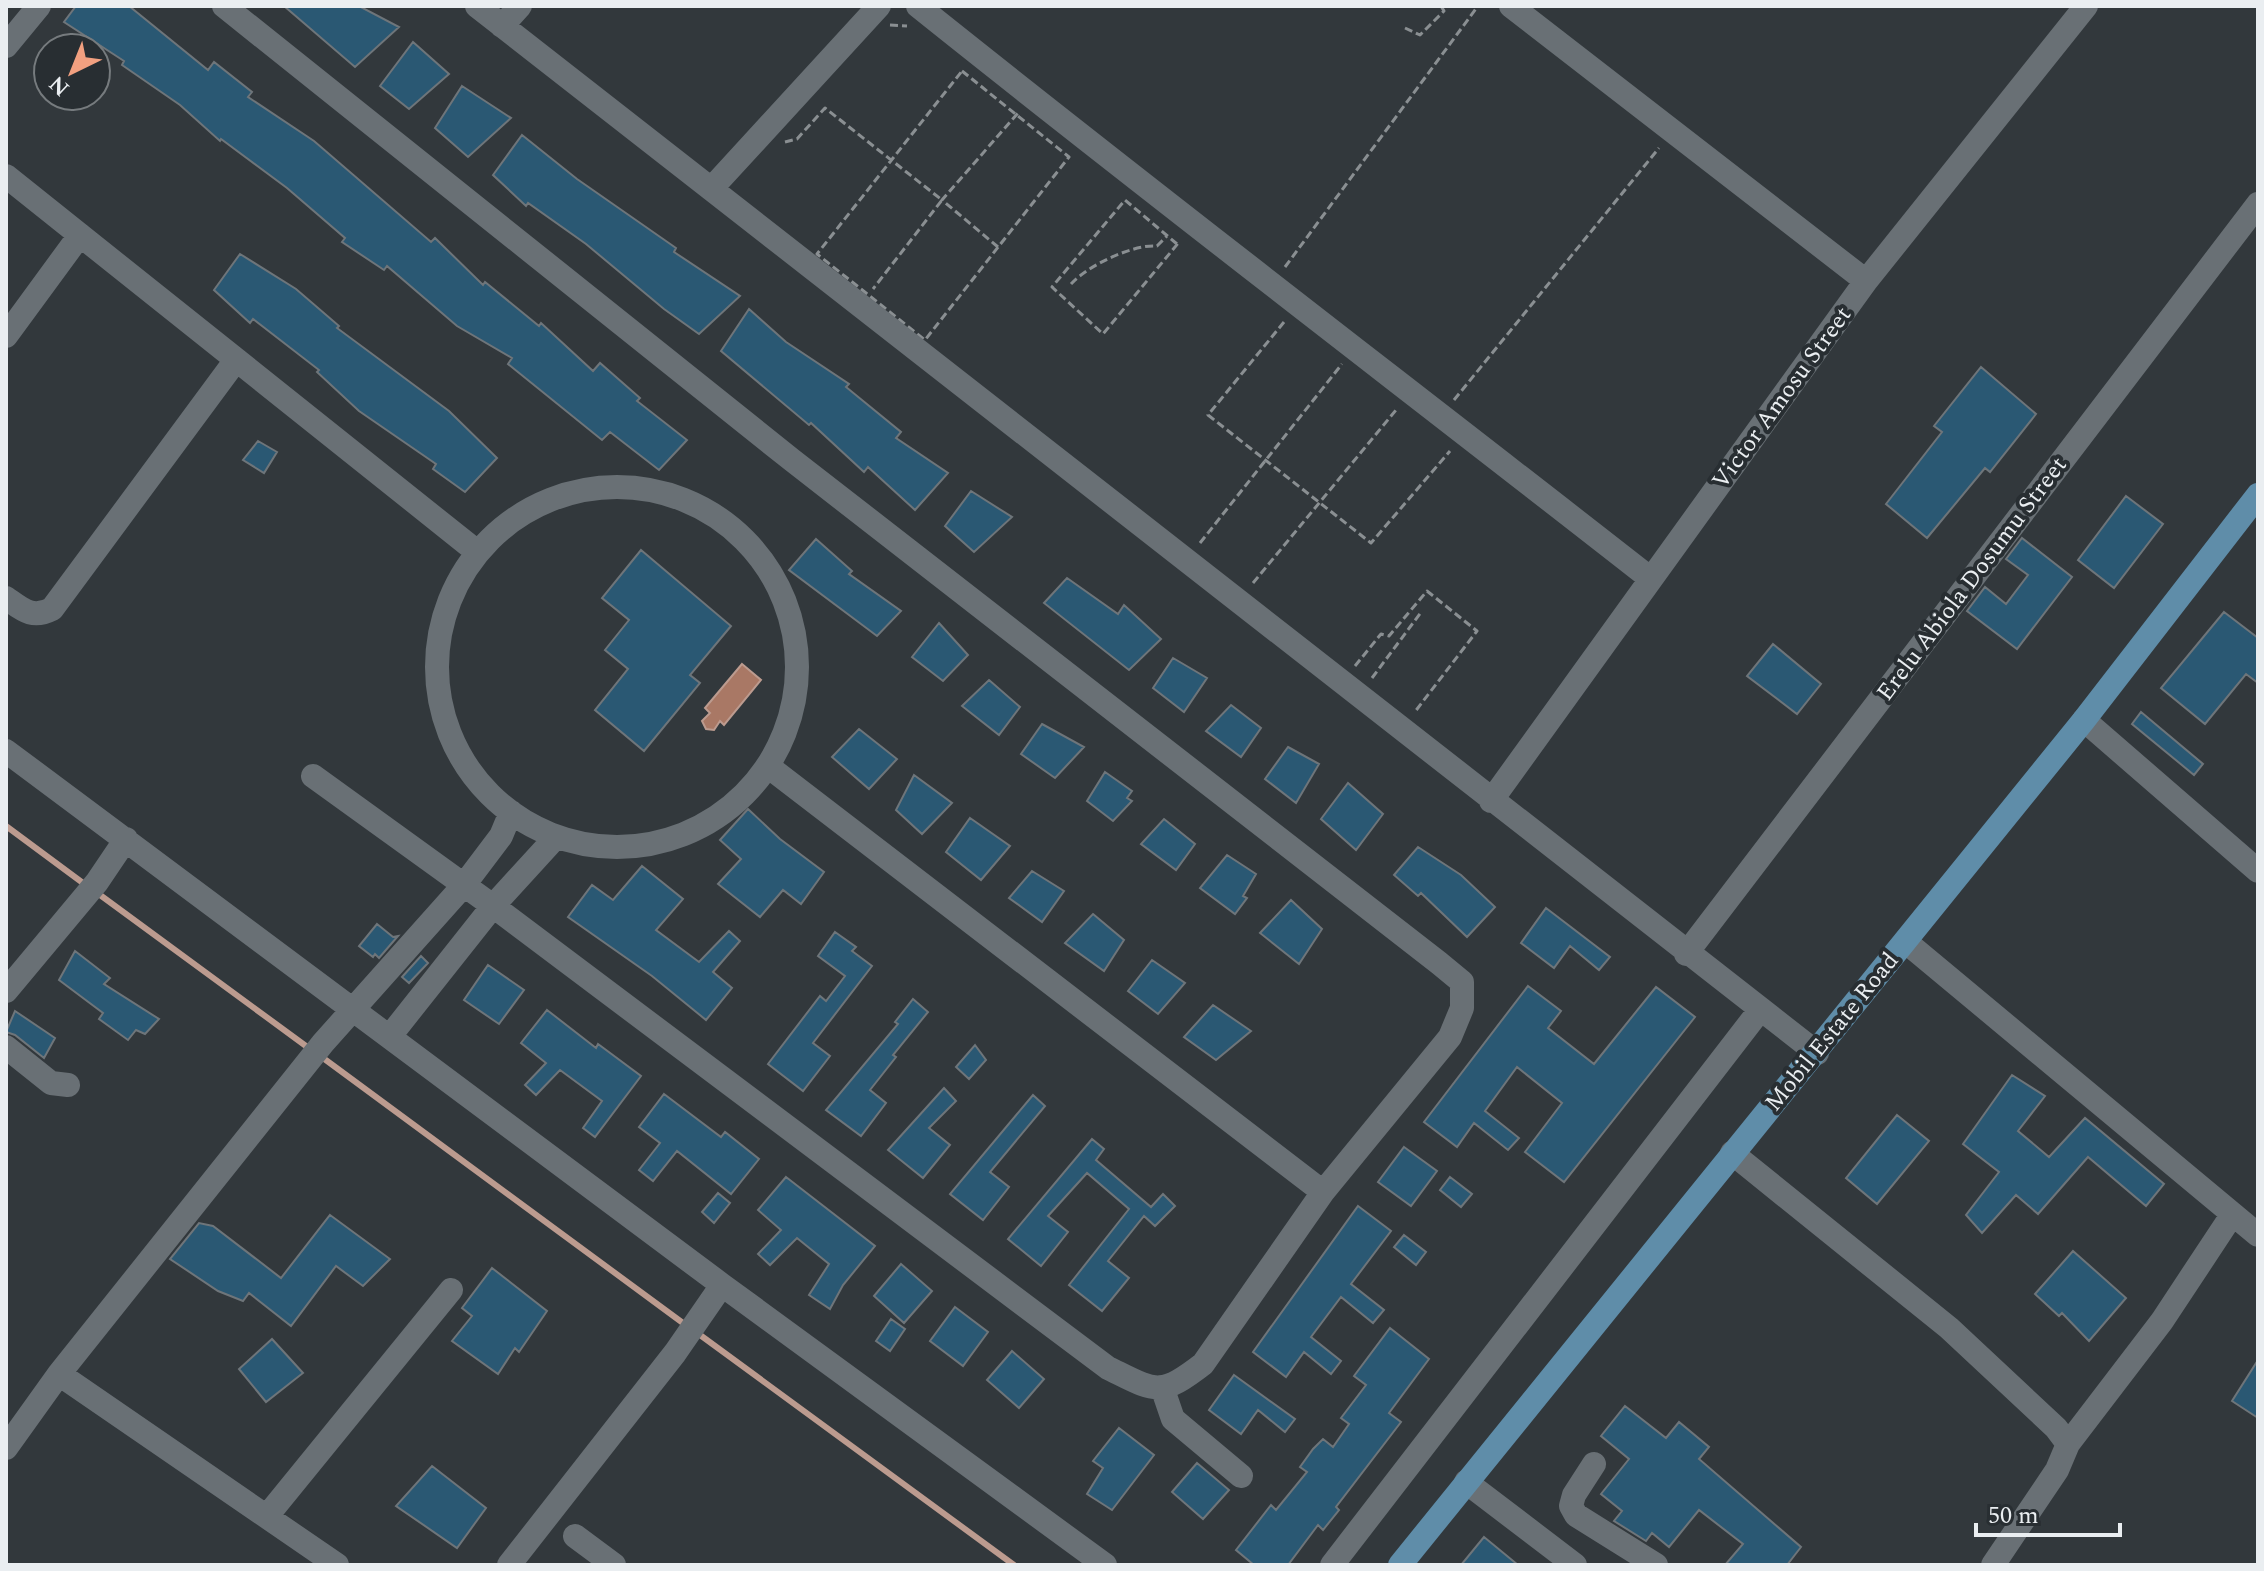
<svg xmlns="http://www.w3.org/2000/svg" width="2264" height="1571" font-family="Spectral,serif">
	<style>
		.water { fill: #a97865; stroke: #bc9b8f; stroke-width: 2 }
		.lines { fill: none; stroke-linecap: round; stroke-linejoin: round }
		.stream { stroke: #bc9b8f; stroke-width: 6 }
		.building { fill: #2a5873; stroke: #6e757a; stroke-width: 2 }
		.path { stroke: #8a8f92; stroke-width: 3; stroke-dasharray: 8 4; stroke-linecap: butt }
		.minor { stroke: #697075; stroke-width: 24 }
		.major { stroke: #5f8da9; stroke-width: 24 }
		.labels { text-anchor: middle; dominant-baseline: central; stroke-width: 8; stroke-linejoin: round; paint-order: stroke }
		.street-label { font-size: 24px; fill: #eaeef1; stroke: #282e32 }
	</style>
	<rect width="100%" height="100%" fill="#32383c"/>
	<path class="water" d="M742,664l19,16 -37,45 -4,-4 -6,9 -8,-1 -4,-8 8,-8 -5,-5z"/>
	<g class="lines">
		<path class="stream" d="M6,826l81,60
			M96,892l214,157
			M319,1055l368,271
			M696,1332l318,233"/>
	</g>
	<path class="building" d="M76,6h53l79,64 6,-8 38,30 -4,5 66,44 117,101 4,-4 48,47 2,-3 54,44 2,-3 52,48 7,-8 40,35 -3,3 50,39 -28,30 -49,-38 -8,8 -94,-76 4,-6 -55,-32 -70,-60 -3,4 -42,-28 3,-4 -58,-50 -66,-49 -1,2 -40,-36 -58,-40 2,-4 -60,-39z
		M284,6h75l40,21 -44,40z
		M413,42l36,32 -40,35 -29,-23z
		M462,86l49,32 -43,39 -33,-29z
		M522,135l55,44 99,69 -2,4 66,44 -41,38 -35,-25 -78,-65 -58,-41 -2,3 -33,-31z
		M240,254l56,35 43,37 -2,2 112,83 48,47 -32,34 -32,-23 3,-5 -77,-53 -42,-39 2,-2 -66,-51 -3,4 -36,-33z
		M749,309l37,33 63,42 -3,3 55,45 -5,6 52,35 -33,37 -47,-43 -4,5 -53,-49 -2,2 -88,-74z
		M1981,367l55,47 -46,58 -5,-4 -58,70 -41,-34 56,-72 -8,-6z
		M258,441l19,11 -13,21 -21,-13z
		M971,491l41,26 -38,35 -29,-26z
		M2126,496l37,28 -49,64 -36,-28z
		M2022,538l50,39 -55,72 -50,-38 18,-24 21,17 22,-29 -22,-16z
		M816,539l36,32 -3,3 52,37 -24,25 -88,-66z
		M641,550l90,76 -41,49 10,8 -56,68 -49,-41 33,-41 -23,-19 24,-30 -27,-22z
		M1067,578l51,36 6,-9 37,34 -32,31 -85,-67z
		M2224,612l34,26v45l-12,-9 -41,50 -44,-36z
		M939,623l29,32 -25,26 -31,-24z
		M1773,644l48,40 -24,30 -50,-38z
		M1173,658l34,20 -23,34 -31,-24z
		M989,680l31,27 -21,28 -37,-29z
		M1231,705l30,23 -20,29 -35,-26z
		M2141,712l62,52 -9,11 -62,-51z
		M1042,724l42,23 -29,31 -34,-24z
		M859,729l38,30 -28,30 -37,-32z
		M1288,747l31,17 -23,39 -31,-24z
		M1105,772l27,19 -5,7 5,3 -19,20 -26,-20z
		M914,775l38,28 -30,31 -26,-24z
		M1348,783l35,31 -27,36 -35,-31z
		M748,809l32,30 44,33 -23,32 -18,-14 -23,27 -42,-33 23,-25 -21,-19z
		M970,818l40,28 -29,34 -35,-28z
		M1164,819l31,25 -19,26 -35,-26z
		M1418,847l43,28 34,32 -28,30 -46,-44 -3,3 -24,-21z
		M1227,855l29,19 -13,22 4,2 -12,16 -35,-26z
		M642,866l41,33 -27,31 43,32 30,-31 11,10 -27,31 19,16 -26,32 -54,-44 -84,-59 24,-32 21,15z
		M1032,871l32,20 -22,31 -33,-24z
		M1291,900l31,29 -23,35 -39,-31z
		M1546,908l64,49 -11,13 -29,-24 -16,22 -33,-25z
		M1093,914l31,26 -20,31 -39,-28z
		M377,924l16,13 5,-1 -19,22 -4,-4 -2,3 -14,-11z
		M835,932l21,15 -4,4 20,15 -59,77 17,13 -27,35 -35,-27 52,-68 6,5 19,-25 -27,-20z
		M75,951l35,27 -6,6 55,35 -14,15 -9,-4 -8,10 -29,-21 4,-6 -44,-33z
		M421,956l7,7 -19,20 -7,-6z
		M1152,960l33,23 -27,31 -30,-23z
		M488,965l36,25 -25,34 -35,-24z
		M1528,986l33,25 -13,17 46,36 62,-77 39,30 -131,165 -39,-30 37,-49 -45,-36 -32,44 34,27 -11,12 -34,-27 -17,24 -33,-25z
		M913,999l15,13 -35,43 3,2 -26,33 16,13 -25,33 -35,-26 72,-86 -3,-2z
		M1213,1005l38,26 -35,29 -32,-23z
		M547,1010l49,38 2,-4 43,32 -46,61 -12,-9 19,-27 -42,-31 -24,25 -11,-10 21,-22 -25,-20z
		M15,1011l40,27 -11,20 -29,-23 -9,-3z
		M975,1045l11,15 -17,19 -13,-12z
		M2012,1075l33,21 -27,35 31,26 36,-39 79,66 -18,22 -58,-49 -50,57 -22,-19 -34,38 -16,-18 33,-43 -36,-28z
		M944,1088l12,13 -27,27 21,17 -27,33 -35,-28z
		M664,1094l57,43 4,-5 34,27 -28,35 -54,-43 -24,30 -14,-11 21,-27 -21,-16z
		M1033,1095l12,11 -55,66 19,15 -26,33 -33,-26z
		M1897,1115l32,26 -52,63 -31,-26z
		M1092,1139l12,10 -8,11 55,47 12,-13 12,12 -20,20 -11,-10 -36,45 21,17 -27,33 -33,-26 60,-76 -42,-36 -39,43 20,16 -27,34 -33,-27z
		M1404,1147l33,24 -26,35 -33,-24z
		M786,1177l89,69 -32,39 -13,24 -21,-14 20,-31 -32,-26 -27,27 -12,-11 23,-24 -23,-20z
		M1450,1177l22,17 -11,13 -21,-17z
		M718,1193l12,10 -16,20 -12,-11z
		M1358,1206l33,25 -40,53 33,26 -11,13 -32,-26 -30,40 30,24 -10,13 -27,-22 -18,25 -33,-25z
		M330,1215l60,44 -27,27 -27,-20 -45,60 -42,-33 -6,8 -25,-10 -48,-32 29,-36 14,3 68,52z
		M1404,1235l22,17 -10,13 -22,-18z
		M2073,1251l53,47 -37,43 -27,-28 -3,3 -24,-22z
		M901,1264l31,27 -28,32 -30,-27z
		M492,1268l55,43 -28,41 -4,-4 -17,26 -46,-33 20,-25 -10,-8z
		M955,1307l33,25 -25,34 -33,-25z
		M891,1319l14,10 -15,22 -14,-10z
		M1390,1328l39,31 -40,54 12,9 -65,85 3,3 -16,20 -5,-5 -30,40h-34l-18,-15 35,-45 5,5 31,-38 -7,-5 13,-18 10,-10 10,8 16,-23 -8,-6 25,-33 -12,-9z
		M272,1339l31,34 -37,29 -27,-33z
		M1012,1351l32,28 -25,29 -32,-28z
		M2258,1360v58l-26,-17z
		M1234,1375l61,44 -10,13 -27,-22 -17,24 -32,-24z
		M1625,1406l41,32 13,-16 30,25 -10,12 102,88 -14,18h-62l18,-21 -44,-34 -30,37 -17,-14 -6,8 -32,-20 8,-10 -21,-17 28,-35 -28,-23z
		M1119,1428l35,27 -42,55 -25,-16 16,-26 -10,-7z
		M1197,1463l32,27 -26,29 -31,-27z
		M432,1466l54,42 -29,40 -61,-42z
		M1484,1537l34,28h-57z"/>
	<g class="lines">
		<path class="path" d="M890,25l17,1
			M1405,28l15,7 24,-24 -3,-5
			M962,71l107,86 -144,183 -108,-86z
			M785,142l12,-3 28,-31 117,92 -69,89
			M1177,244l-52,-44 -73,87 51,47 77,-93
			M998,247l-56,-47 76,-87
			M1285,267l193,-261
			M1071,284c16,-18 62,-40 86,-38l10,-10
			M1284,322l-76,93 163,128 79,-92
			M1454,400l205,-252
			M1200,543l142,-179
			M1253,583l143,-173
			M1355,666l26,-32 8,2 38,-45 50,40 -63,82
			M1372,678l50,-67"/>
		<path class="minor" d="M224,6l568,454 647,503 23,19v26l-12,29 -127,155 -120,172c-44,34 -48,27 -95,4l-615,-462 -180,-130
			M477,6l1340,1047
			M918,6c242,194 489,382 733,573
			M1511,6l355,275
			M502,26l18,-20
			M6,46l33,-40
			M6,176l470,375
			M711,189l168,-183
			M6,336l74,-101
			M437 667a180 180 0 1 1 360 0a180 180 0 1 1-360 0Z
			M6,598c17,12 26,21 46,11l184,-249
			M2084,720l174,151
			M6,751l716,534 383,280
			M769,767l554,425
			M1491,801l375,-520 220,-275
			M1906,942l352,293
			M1686,954l572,-750
			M6,991l91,-109 29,-43
			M390,1036l103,-130 63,-69
			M6,1047l45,36 17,2
			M1732,1153l217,175 107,100 12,16
			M59,1374l278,191
			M1162,1387l11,32 68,57
			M6,1448l53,-74 264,-331 141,-158 37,-49 10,-24
			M1594,1464l-20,31 -3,11 5,9 80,50
			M1466,1482l109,83
			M267,1516l184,-226
			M575,1536l39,29
			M509,1565l166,-212 47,-68
			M1332,1565l428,-555
			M1993,1565l64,-95 11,-26 94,-123 70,-106"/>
		<path class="major" d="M1400,1565l684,-845 174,-225"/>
	</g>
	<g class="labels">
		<g class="street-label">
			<text transform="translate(1782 398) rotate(-54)">Victor Amosu Street</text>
			<text transform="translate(1972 579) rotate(-53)">Erelu Abiola Dosumu Street</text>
			<text transform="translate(1832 1032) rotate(-51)">Mobil Estate Road</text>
		</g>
	</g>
	<rect width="2264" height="1571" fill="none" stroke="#eaeef1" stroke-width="16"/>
	<g transform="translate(72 72) rotate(223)"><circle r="38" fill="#282e32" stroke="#767b7e" stroke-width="2"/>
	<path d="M0-6L14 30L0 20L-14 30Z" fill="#f2a080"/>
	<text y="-12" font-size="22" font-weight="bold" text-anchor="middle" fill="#eaeef1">N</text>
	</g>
	<path d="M1976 1523v12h144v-12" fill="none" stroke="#eaeef1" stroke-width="4"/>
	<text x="1988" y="1523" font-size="24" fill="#eaeef1" stroke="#282e32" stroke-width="6" paint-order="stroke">50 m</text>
</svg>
